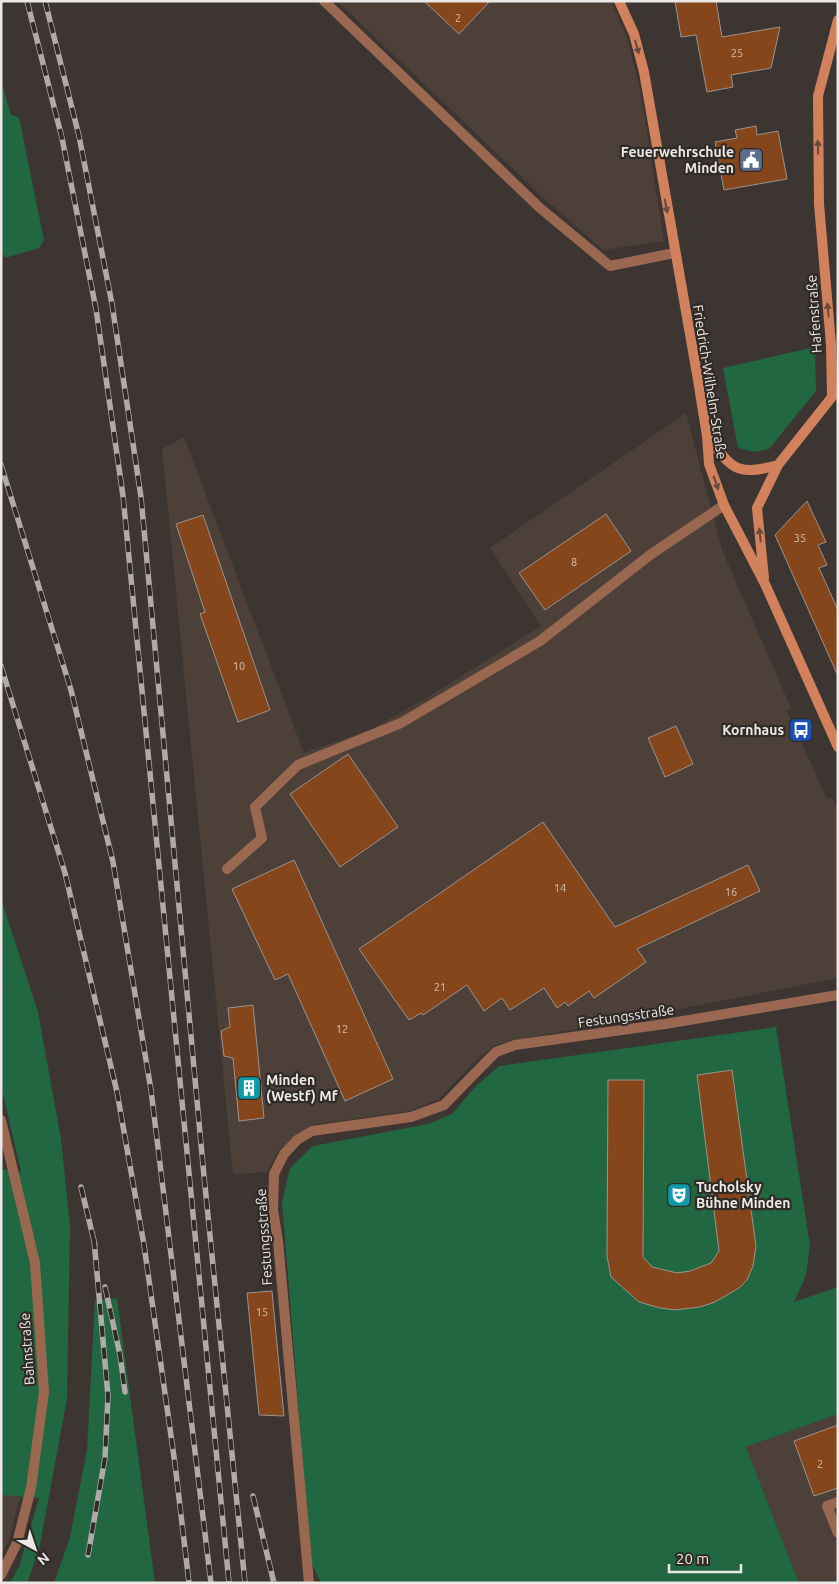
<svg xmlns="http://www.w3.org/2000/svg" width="839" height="1584" font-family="Ubuntu,sans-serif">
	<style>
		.built { fill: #4d4039 }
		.green { fill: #216741 }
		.building { fill: #85461b; stroke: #9c938f }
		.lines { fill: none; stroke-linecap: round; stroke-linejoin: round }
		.service { stroke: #9a6851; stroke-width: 10 }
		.minor { stroke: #9a6851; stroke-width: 10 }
		.secondary { stroke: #d1825d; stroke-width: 10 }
		.rail-casing { stroke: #b0aba8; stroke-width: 5.5 }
		.rail { stroke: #312b27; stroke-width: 4; stroke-dasharray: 11; stroke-linecap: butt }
		.oneway { fill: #69493a }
		.labels { text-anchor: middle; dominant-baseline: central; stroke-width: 4.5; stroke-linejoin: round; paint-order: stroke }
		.number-label { font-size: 11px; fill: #d2c0b2 }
		.poi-label { font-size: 14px; font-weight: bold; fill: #ece8e5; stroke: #312b27; text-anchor: end }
		.street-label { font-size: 14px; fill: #ece8e5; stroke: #312b27 }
	</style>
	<rect width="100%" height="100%" fill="#3c3531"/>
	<path class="built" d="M337,1h274l16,37 13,52 24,151 -61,9 -58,-51z
		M686,413l36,137 69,158 -4,3 40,88 5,-2 6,13v168l-344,67 -22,19 -33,35 -29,12 -99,14 -17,11 -16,15 -11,21 -34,2 -71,-725 22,-12 120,316 68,-24 61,-35 108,-68 -51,-78z
		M838,1414v169h-39l-53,-136z
		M1,1494l19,3 -12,46 -7,12z"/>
	<path class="green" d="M1,81l10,34 8,2 25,123 -5,8 -34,10 -4,-8z
		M815,347l1,44 -47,58 -14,3 -17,-4 -15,-80z
		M1,899l37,113 23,127 9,86 -3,174 -28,151 -12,33h-17l9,-16 20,-69 -38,-3v-326l20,3 -20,-87z
		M776,1027l34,218 -4,30 -12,27 44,-15v127l-92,33 53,136h-478l-10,-21 -29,-360 8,-34 23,-22 115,-22 24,-10 23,-27 24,-21z
		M117,1298l38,285h-101l16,-46 17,-87 8,-150z"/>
	<path class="building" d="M424,1h66l-31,33z
		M675,1h41l6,36 58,-10 -9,41 -40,7 2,12 -26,5 -11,-57 -15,2z
		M756,126l1,9 21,-4 9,48 -63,11 -9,-48 22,-4 -2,-8z
		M807,501l19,41 -8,3 9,20 -8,3 19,42v66l-63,-141z
		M606,514l25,37 -86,59 -26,-37z
		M203,515l67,195 -32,12 -38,-108 5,-2 -29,-88z
		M676,726l17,38 -28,13 -17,-39z
		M348,754l50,73 -58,40 -50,-73z
		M543,822l72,105 133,-62 12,26 -123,58 9,13 -52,36 -5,-7 -21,15 -3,-4 -8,6 -13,-20 -34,22 -8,-12 -18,13 -17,-26 -44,30 -2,-2 -12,7 -50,-71z
		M294,860l99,219 -48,22 -57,-127 -13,6 -43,-91z
		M253,1005l11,113 -25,3 -6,-63 -9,-2 -3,-25 9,-4 -2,-19z
		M732,1070l24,176 -3,20 -6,14 -8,8 -24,14 -15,5 -25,3 -15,-2 -21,-6 -28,-25 -4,-21 1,-176h36l-1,177 9,10 25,6 13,-2 21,-8 8,-12 -22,-176z
		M272,1291l4,43 8,82 -25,-1 -12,-122z
		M838,1425v63l-24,8 -20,-55z"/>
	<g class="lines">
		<path class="service" d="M324,1l216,207 70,58 64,-13
			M227,869l35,-31 -7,-31 43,-42 103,-42 139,-82 110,-86 74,-50
			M278,1241l-5,-31 1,-36 10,-20 13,-14 15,-9 99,-14 33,-12 42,-43
			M838,1502l-11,4 11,27"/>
		<path class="minor" d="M486,1062l10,-10 19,-7 150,-21 173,-29
			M1,1120l34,143 9,129 -13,96 -14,55 -16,32
			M278,1241l31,342"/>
		<path class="secondary" d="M619,1l15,33 10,38 54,308 9,56 2,28 15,41 41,79 73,163
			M707,436c25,32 28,41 71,29
			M764,578l-7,-70 21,-43 54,-68 -1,-53 -12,-140 -1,-108 20,-76"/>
		<defs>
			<path id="rail" d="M27,1l35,137 34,171 27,187 106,1087
				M45,1l34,135 33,168 29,193 63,679 41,407
				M1,465l70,225 42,172 38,228 60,493
				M1,666l64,207 52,219 27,153 31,219 14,119
				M81,1187l14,58
				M105,1287l15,68 5,37
				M253,1496l21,87
				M88,1555l17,-97 3,-62 -14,-156"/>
		</defs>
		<use href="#rail" class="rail-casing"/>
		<use href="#rail" class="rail"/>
	</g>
	<defs><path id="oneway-solid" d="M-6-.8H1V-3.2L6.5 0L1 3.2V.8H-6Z" transform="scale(1.25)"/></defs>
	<g class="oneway">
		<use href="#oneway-solid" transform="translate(637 47) rotate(75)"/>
		<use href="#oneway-solid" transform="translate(818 147) rotate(-91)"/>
		<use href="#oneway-solid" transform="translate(666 206) rotate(80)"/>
		<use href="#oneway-solid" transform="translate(828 310) rotate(-95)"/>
		<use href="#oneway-solid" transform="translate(716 483) rotate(70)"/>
		<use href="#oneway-solid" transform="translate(760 535) rotate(-96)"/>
	</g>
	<defs>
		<symbol id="civic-square" viewBox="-11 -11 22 22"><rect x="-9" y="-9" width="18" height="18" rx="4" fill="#5c6f8a" stroke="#312b27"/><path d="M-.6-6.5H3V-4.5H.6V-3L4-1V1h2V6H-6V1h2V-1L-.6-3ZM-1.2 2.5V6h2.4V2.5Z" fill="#fff"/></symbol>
		<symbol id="bus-square" viewBox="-11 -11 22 22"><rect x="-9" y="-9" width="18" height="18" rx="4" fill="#1a4fb4" stroke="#312b27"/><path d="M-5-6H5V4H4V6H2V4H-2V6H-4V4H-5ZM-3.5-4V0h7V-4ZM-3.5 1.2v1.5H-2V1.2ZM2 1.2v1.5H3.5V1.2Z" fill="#fff"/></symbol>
		<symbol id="building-square" viewBox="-11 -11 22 22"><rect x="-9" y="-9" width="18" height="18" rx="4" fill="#0f9aa8" stroke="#312b27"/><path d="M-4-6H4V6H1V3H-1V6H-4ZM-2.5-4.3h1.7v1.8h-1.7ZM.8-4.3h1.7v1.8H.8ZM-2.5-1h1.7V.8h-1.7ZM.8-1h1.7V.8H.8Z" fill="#fff"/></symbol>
		<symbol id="theatre-square" viewBox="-11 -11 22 22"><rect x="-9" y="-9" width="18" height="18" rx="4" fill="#0f9aa8" stroke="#312b27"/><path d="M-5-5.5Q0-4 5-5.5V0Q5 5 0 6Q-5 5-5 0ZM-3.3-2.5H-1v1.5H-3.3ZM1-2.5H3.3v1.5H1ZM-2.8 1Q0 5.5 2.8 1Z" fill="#fff"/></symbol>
	</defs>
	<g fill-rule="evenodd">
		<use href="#civic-square" x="737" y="146" width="28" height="28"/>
		<use href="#bus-square" x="787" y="716" width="28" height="28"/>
		<use href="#building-square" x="235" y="1074" width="28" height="28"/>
		<use href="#theatre-square" x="665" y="1181" width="28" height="28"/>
	</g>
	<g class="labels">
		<g class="number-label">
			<text x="458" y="18">2</text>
			<text x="737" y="53">25</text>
			<text x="800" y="538">35</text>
			<text x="574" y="562">8</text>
			<text x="239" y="666">10</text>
			<text x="560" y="888">14</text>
			<text x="731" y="892">16</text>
			<text x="440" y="987">21</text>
			<text x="342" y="1029">12</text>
			<text x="262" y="1312">15</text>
			<text x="820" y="1464">2</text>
		</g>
		<g class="poi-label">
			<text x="734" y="152">Feuerwehrschule<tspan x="734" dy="16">Minden</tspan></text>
			<text x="784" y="730">Kornhaus</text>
			<text x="266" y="1080" text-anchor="start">Minden<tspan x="266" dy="16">(Westf) Mf</tspan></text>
			<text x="696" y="1187" text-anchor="start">Tucholsky<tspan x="696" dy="16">Bühne Minden</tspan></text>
		</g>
		<g class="street-label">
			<text transform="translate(814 314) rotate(-94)">Hafenstraße</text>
			<text transform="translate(710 382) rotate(81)">Friedrich-Wilhelm-Straße</text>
			<text transform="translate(626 1016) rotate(-8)">Festungsstraße</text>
			<text transform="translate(264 1237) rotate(-94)">Festungsstraße</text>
			<text transform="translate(27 1349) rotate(-94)">Bahnstraße</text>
		</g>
	</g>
	<rect width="839" height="1584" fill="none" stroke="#ece8e5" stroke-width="5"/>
	<g transform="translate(35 1549) rotate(140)" stroke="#312b27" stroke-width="4" paint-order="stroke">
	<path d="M0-4L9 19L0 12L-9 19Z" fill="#ece8e5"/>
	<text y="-8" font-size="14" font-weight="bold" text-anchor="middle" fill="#ece8e5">N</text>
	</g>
	<path d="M669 1564v8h72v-8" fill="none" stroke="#ece8e5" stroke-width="2.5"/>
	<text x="676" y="1564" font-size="15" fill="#ece8e5" stroke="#312b27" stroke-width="4" paint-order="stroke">20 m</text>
</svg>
